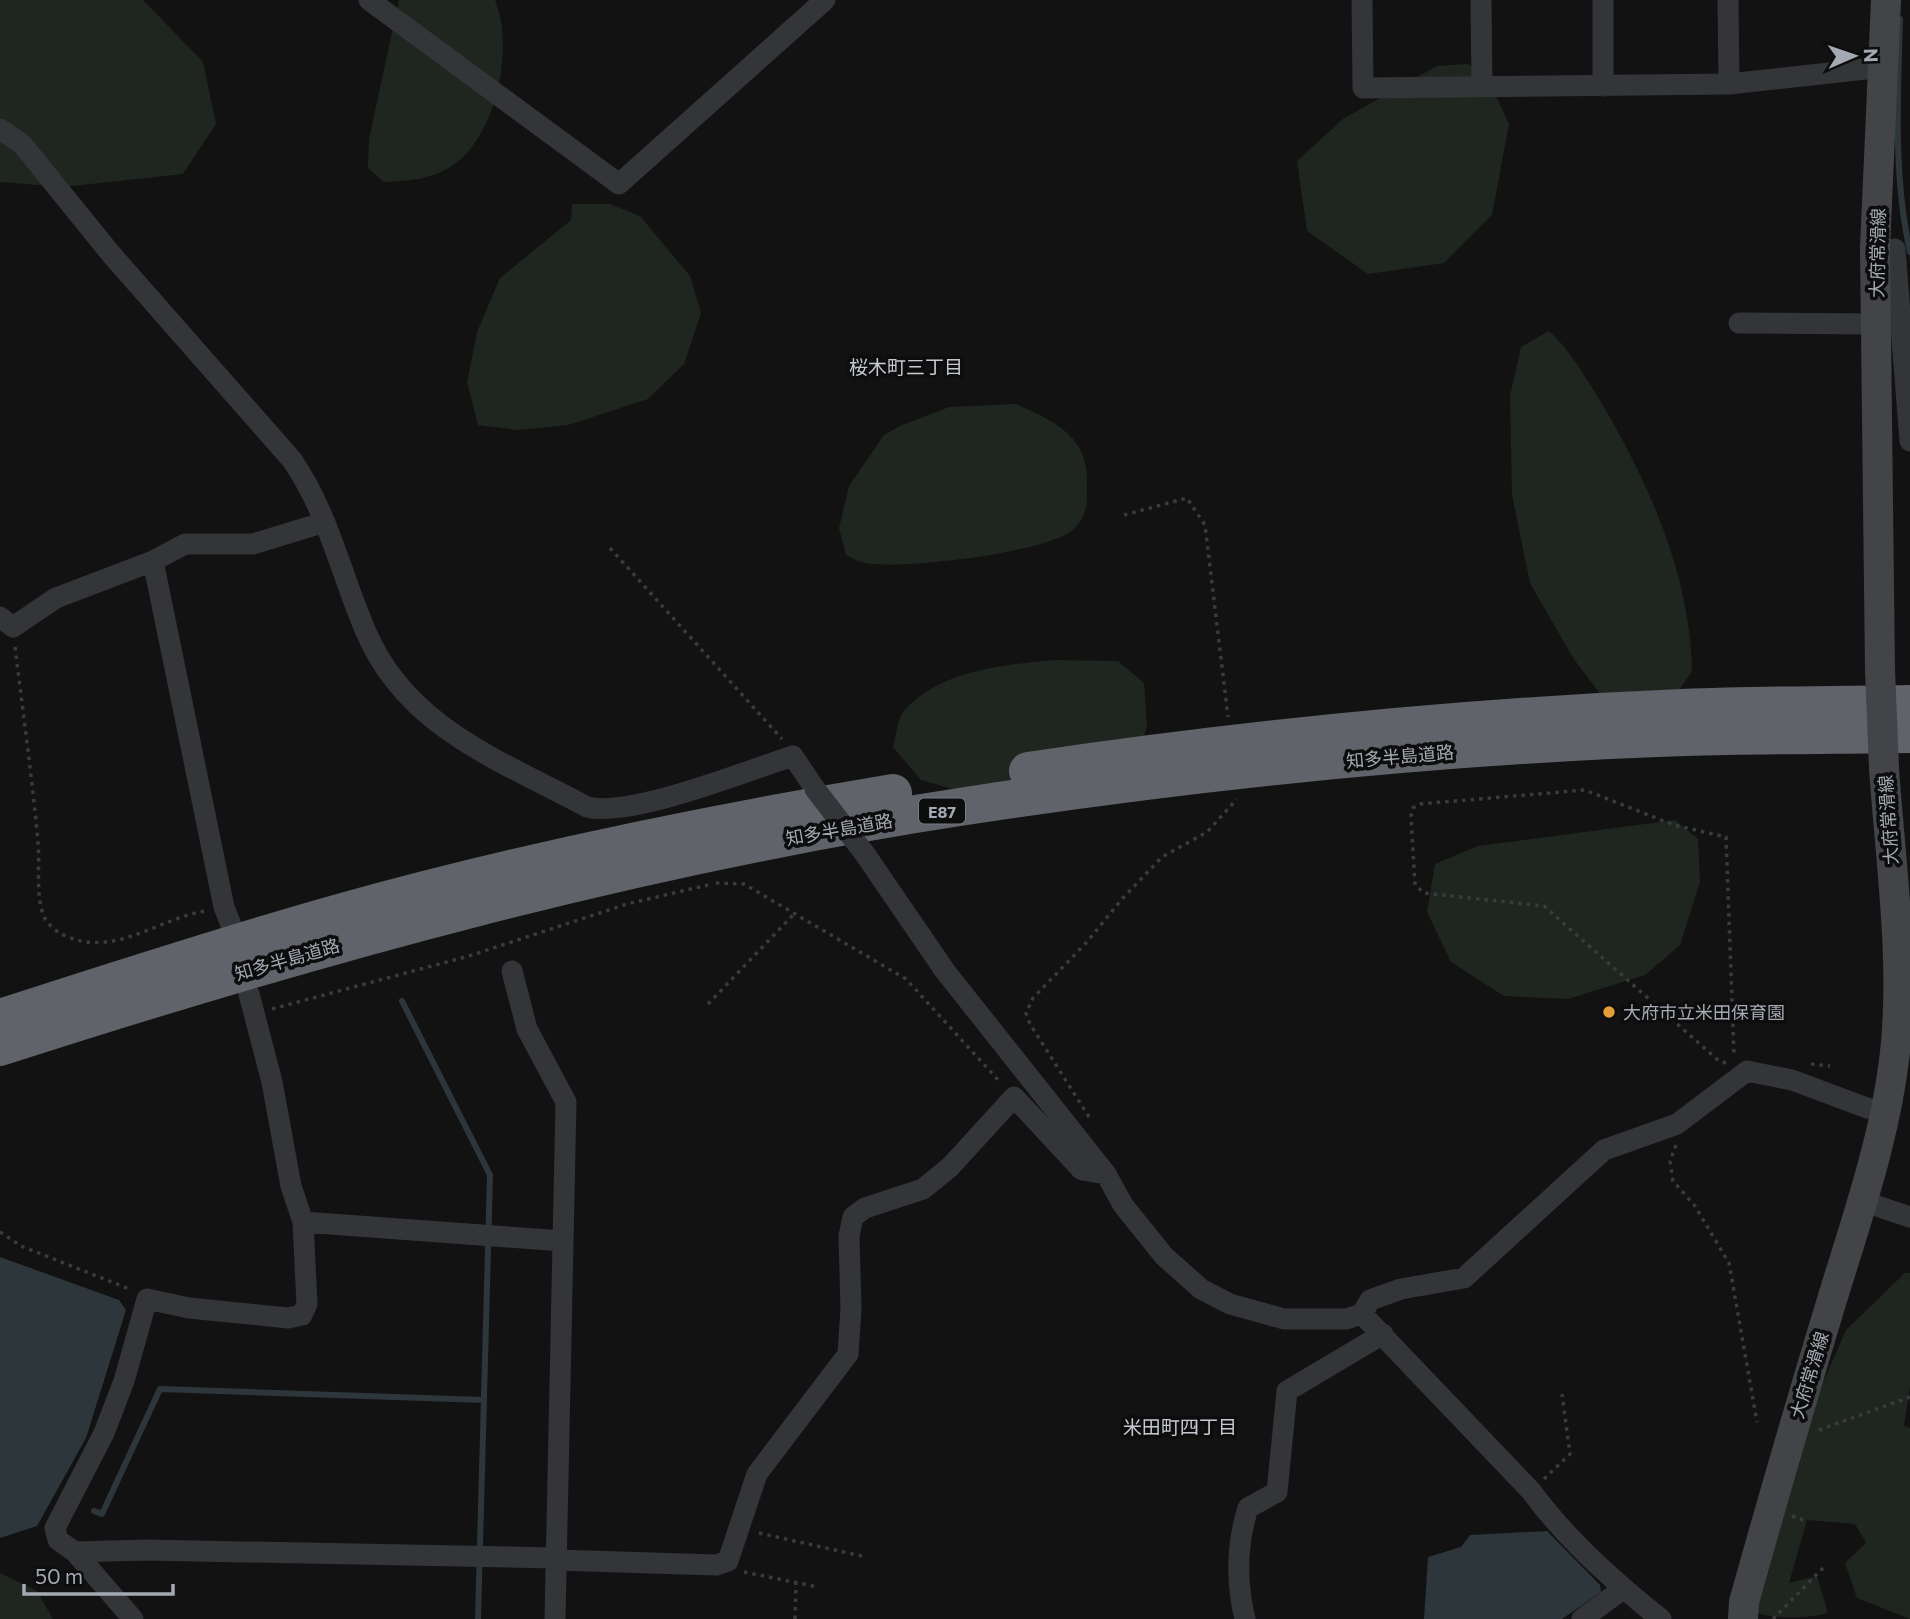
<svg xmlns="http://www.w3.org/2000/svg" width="1910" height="1619" font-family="Commissioner,'Noto Sans JP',sans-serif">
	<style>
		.green { fill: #1f261f }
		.water { fill: #2c363b }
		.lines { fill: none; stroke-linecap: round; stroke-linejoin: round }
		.stream { stroke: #2c363b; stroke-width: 6 }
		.path { stroke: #393b3f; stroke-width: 3.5; stroke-dasharray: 3.5 5; stroke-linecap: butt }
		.street { stroke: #333538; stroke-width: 21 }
		.secondary { stroke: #424448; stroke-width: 30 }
		.highway { stroke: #606369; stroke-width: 38 }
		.street-bridge { stroke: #333538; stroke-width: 21 }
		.secondary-bridge { stroke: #424448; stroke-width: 30 }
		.poi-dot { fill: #e59d39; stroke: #0d0d0e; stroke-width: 2.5 }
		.labels { text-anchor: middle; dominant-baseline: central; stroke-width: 7; stroke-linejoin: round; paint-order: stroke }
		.shield { fill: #0d0d0e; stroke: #777b82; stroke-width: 2 }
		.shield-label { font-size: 16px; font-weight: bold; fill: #a4aab3 }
		.street-label { font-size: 18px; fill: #a4aab3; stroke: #0d0d0e }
		.poi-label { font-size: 18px; fill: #a4aab3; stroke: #0d0d0e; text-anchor: start }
		.neighbourhood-label { font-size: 19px; fill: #c5c9cf; stroke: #0d0d0e }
	</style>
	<rect width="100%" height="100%" fill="#121213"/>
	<path class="green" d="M0,0h143l60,62 13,62 -33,50 -120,13 -63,-5z
		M399,0h96c20,48 1,143 -48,169 -20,11 -41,12 -63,13l-16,-14 1,-29z
		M1467,64l17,6 25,54 -17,91 -48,48 -76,11 -61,-43 -10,-70 46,-42 94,-53z
		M572,204h38l30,12 50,60 11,37 -17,51 -36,35 -80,26 -50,5 -40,-5 -11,-43 10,-50 23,-54 71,-58z
		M1549,331c18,16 29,35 42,55 52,83 100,186 101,285l-22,33 -66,-5 -31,-41 -43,-75 -18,-88 -2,-99 11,-49z
		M1016,404c36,17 70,29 71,75 0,20 2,35 -13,50 -22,23 -182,43 -213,33 -5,-1 -10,-5 -15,-7l-7,-27 10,-42 35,-51 16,-9 49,-19z
		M1054,660l64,1 26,22 3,43 -19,67 -158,1 -49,-14 -28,-33c3,-10 4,-28 11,-36 36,-41 99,-46 150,-51z
		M1675,820l23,19 2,43 -20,63 -35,30 -77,24 -64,-3 -53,-34 -24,-50 8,-48 43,-18z
		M1905,1273h5v113l-6,40 6,2v191l-53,-21 -12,-35 21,-20 -11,-19 -48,-4 -18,63 28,-7 11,37c-22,6 -54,6 -74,-1l57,-202 35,-80z
		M0,1573l37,18 16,28h-53z"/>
	<path class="water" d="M0,1257l119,43 7,10 -40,128 -49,88 -37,12z
		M1547,1531l53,54 1,7 -39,27h-138l4,-62 33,-10 9,-12z"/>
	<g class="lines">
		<path class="stream" d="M1900,19c-2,78 -7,157 10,233
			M402,1001l88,174 -12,444
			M94,1511l8,3 58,-125 324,11"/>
		<path class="path" d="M1124,515l63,-17 18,27 23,192
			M610,548l172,191
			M15,647c8,65 17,130 23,195 2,22 -2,48 4,69 4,16 20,25 35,29 44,12 85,-22 128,-29
			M716,883l28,1 162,95 94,103
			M708,1004l87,-91
			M272,1009l197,-53 158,-52 81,-19
			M1726,1063l-7,-2 -175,-155 -120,-13 -9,-8 -4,-69 2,-8 7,-4 165,-14 89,35 52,12 8,219
			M1811,1064l19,2
			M1089,1117l-59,-93 -4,-11 7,-15 53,-55 36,-44 40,-42 45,-25 30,-33
			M1676,1145l-6,16 3,20 22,25 34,57 28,159
			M0,1232l21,14 111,44
			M1819,1430l91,-33
			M1544,1479l26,-25 -8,-60
			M1792,1516l11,4
			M759,1533l107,24
			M744,1572l74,15
			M795,1619l1,-36
			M1773,1619l50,-51"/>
		<path class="street" d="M369,0l250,184 206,-184
			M1362,0l1,88 366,-4 155,-17
			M1481,0l1,87
			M1603,0v86
			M1728,0l1,84
			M0,129l22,15 89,110 181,206c36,52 49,114 74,172 41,96 134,128 221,175 43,11 159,-36 206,-51l22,33
			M1895,249l15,192
			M1739,323l137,1
			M153,561l71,346 7,18
			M0,617l13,10 43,-29 97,-37 32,-17h68l72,-22
			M865,854l80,117 161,203 17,31 41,51 37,33 29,15 54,15h62l16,-5 8,-14 31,-11 63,-11 140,-128 73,-26 70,-53 45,9 75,28 19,3
			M512,971l15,58 39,73 -11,517
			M1862,1201l48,16
			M303,1222l260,19
			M1362,1314l169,177c36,49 83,91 130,128
			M75,1552l71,-2 410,8
			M556,1560l160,5 12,-4 29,-87 91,-120 3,-45 -2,-73 4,-19 12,-9 58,-19 27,-22 64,-70 68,73 24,4
			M133,1619l-58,-67 -17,-12 -3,-12 49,-95 20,-52 23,-82 42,9 99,10 14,-3 5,-11 -4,-82 -12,-36 -19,-104 -23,-88
			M1245,1619c-9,-37 -8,-76 3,-111l29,-16 10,-101 96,-57
			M1582,1619l41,-30"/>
		<path class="secondary" d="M1880,670l-5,-422 11,-248
			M1743,1619l1,-17c28,-100 57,-200 87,-299 26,-85 57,-172 65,-261 8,-89 -6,-185 -12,-274"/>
		<path class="highway" d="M1028,771c217,-32 435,-54 654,-63 76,-3 152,-3 228,-4
			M0,1018c112,-36 225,-73 339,-105 182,-51 368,-89 554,-120
			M0,1047c316,-102 637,-191 966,-241 238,-36 479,-61 719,-69 75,-2 150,-2 225,-3"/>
		<path class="street-bridge" d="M815,789l50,65"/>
		<path class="secondary-bridge" d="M1880,670l4,98"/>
	</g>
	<circle class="poi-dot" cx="1609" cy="1012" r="7"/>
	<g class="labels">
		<rect class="shield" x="919" y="798.5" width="46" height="25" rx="5"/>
		<g class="shield-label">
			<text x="942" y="811">E87</text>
		</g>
		<g class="street-label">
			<text transform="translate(1877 253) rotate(-89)">大府常滑線</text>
			<text transform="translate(1400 756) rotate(-5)">知多半島道路</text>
			<text transform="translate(1888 820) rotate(-94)">大府常滑線</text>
			<text transform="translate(839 829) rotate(-10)">知多半島道路</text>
			<text transform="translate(287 959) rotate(-16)">知多半島道路</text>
			<text transform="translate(1809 1375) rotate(-73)">大府常滑線</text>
		</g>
		<g class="poi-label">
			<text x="1623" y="1012">大府市立米田保育園</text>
		</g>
		<g class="neighbourhood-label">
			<text x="906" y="366">桜木町三丁目</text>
			<text x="1180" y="1426">米田町四丁目</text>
		</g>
	</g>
	<g transform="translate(1854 56) rotate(88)" stroke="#0d0d0e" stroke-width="5" paint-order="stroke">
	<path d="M0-5L12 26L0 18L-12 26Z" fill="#a4aab3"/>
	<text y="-10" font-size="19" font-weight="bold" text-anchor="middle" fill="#a4aab3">N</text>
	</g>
	<path d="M24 1584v10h149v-10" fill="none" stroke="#a4aab3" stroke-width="3.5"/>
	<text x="35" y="1584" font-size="21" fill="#a4aab3" stroke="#0d0d0e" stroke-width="5" paint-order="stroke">50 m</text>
</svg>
